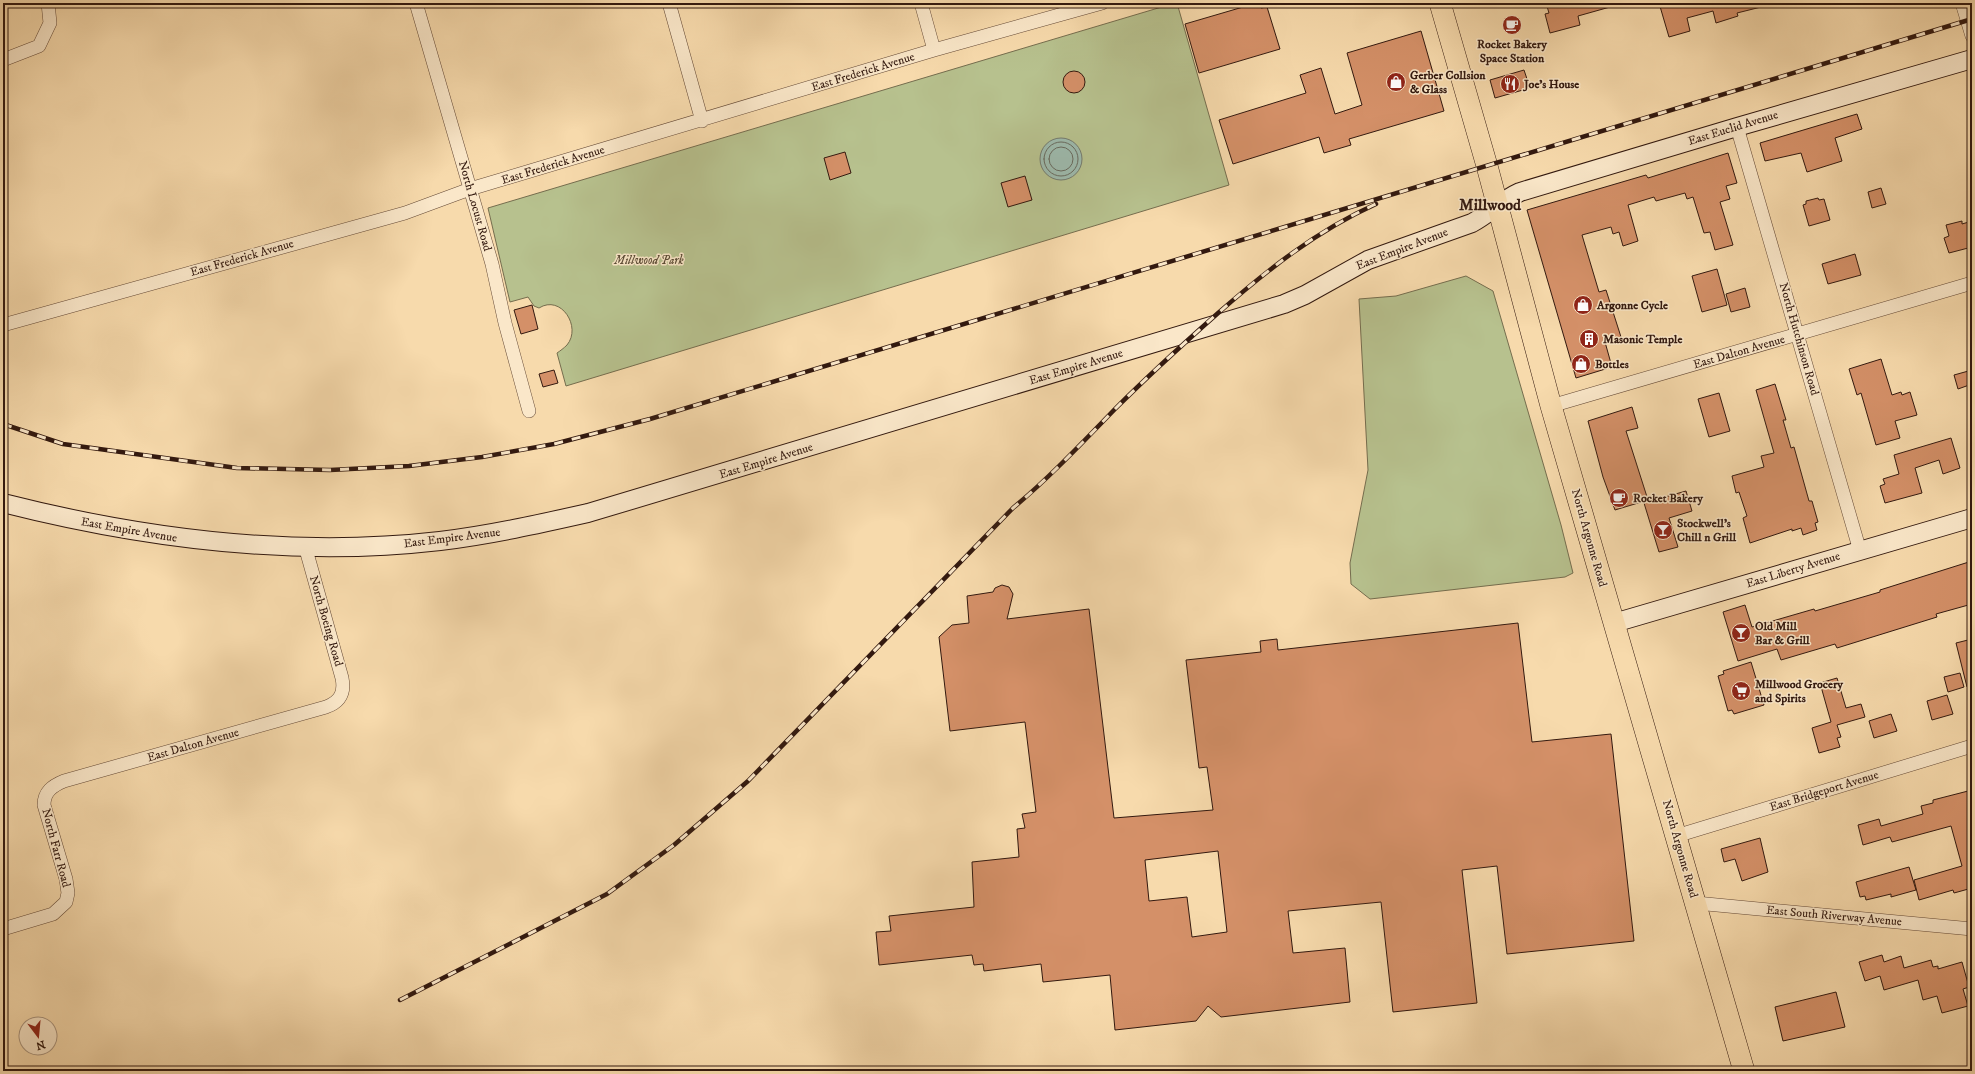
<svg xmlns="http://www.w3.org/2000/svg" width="1975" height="1074" font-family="'IM FELL DW Pica',serif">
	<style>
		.green { fill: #b7c18e; stroke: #756d4e }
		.water { fill: #9dbaad; stroke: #737a6e }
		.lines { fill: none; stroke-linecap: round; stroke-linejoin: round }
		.shore { stroke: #686a5e; stroke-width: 1 }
		.building { fill: #d49068; stroke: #33190f; fill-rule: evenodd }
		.street-casing { stroke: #644936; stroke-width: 14 }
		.secondary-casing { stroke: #33190f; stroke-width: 20 }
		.primary-casing { stroke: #33190f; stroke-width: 22 }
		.street { stroke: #fae7c9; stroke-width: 13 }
		.secondary { stroke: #fae7c9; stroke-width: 18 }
		.primary { stroke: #f7daac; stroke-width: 21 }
		.rail-casing { stroke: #33190f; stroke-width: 4.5 }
		.rail { stroke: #fae7c9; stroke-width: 3; stroke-dasharray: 9; stroke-linecap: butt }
		.labels { text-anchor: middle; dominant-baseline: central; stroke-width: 3; stroke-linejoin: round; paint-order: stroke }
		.poi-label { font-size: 12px; font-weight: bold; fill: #33190f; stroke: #fae7c9; text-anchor: start }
		.street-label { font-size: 12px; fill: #33190f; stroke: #fae7c9 }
		.park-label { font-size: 12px; font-style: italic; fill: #5b4b35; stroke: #fae7c9 }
		.district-label { font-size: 16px; font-weight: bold; fill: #33190f; stroke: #fae7c9 }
	</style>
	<rect width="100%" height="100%" fill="#f7daac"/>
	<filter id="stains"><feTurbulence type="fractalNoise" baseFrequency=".005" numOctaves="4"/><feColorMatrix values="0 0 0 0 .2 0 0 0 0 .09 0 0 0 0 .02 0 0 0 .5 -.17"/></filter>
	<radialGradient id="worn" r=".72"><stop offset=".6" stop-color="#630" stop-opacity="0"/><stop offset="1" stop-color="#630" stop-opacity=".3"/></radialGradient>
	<path class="green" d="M1175,3h2l52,182 -663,201 -9,-33c3,-2 7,-5 10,-8 15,-18 -6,-51 -28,-37l-5,-2 -6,-9 -18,5 -22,-94z
		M1466,276l27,15 68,234 12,48 -8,4 -195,22 -19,-15 -1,-21 18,-93 -9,-171 37,-3z"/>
	<path class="water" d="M1040 159a21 21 0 1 1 42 0a21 21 0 1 1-42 0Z"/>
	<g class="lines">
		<path class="shore" d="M1044 159a17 17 0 1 1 34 0a17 17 0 1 1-34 0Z
			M1049 159a12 12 0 1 1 24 0a12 12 0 1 1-24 0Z"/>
	</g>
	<path class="building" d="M1242,3h18l1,5 6,-1 13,42 -81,24 -14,-49 58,-17z
		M1546,3h64v4l-32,9 2,9 -30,8 -5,-19 4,-1z
		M1659,3h101l1,4 -24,6 1,3 -22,7 -3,-12 -26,7 3,13 -21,6z
		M1421,31l23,80 -95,28 2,6 -27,8 -5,-16 -86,27 -14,-44 87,-27 -6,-18 21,-7 14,46 27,-9 -15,-52z
		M1524,70l6,18 -35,10 -5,-18z
		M1063 82a11 11 0 1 1 22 0a11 11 0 1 1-22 0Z
		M1857,114l5,15 -27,9 7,23 -35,11 -6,-19 -36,8 -5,-18z
		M845,152l6,21 -21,7 -6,-22z
		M1728,153l9,30 -11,3 4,13 -10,3 13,43 -18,5 -5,-18 -6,1 -11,-36 -6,2 -2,-6 -29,8 -2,-4 -26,8 10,36 -15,5 -4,-14 -6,2 -2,-7 -29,8 17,57 7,-2 15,47 -16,5 7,25 -36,11 -49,-168 119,-35 2,3z
		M1025,176l7,24 -24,7 -7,-24z
		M1881,188l5,16 -14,4 -4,-16z
		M1818,198l1,2 5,-1 6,21 -21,6 -6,-21 3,-1v-3z
		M1962,221v3l10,-3v26l-23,6 -5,-15 5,-2 -3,-11z
		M1855,254l6,21 -33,9 -6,-20z
		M1717,269l10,36 -25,7 -10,-36z
		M1745,288l5,19 -19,5 -5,-18z
		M532,305l6,24 -17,5 -7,-24z
		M1881,359l11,36 9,-3 1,3 8,-3 7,23 -22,6 5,17 -24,7 -15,-52 -4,2 -8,-26z
		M554,370l4,13 -15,4 -4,-13z
		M1972,370v14l-14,5 -4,-14z
		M1775,384l11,36h-3l8,28 3,-1 15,54h3l6,21 -3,1 2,7 -14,5 -2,-7 -9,3v-2l-42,14 -7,-25 4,-2 -8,-24 -3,1 -4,-17 32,-9 -3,-11 13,-3 -18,-63z
		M1719,393l11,38 -21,6 -11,-38z
		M1632,407l6,21 -12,3 22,69 -33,10 -12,-33 -15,-56z
		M1951,438l9,30 -17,6 -4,-14 -24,8 7,25 -37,10 -5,-17 5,-2 -2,-5 16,-5 -5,-19z
		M1686,491l6,20 -23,7 9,29 -19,5 -15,-49z
		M1972,561v43l-36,10 1,3 -100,31 -2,-4 -54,16 -4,-11 -39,12 -15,-49 22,-7 7,22 62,-18 1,2 65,-19v-2z
		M1002,585l7,2 4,7 -6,25 82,-10 25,209 99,-8 -6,-43 -8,1 -13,-108 75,-8 -1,-11 17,-2 1,11 240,-27 14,119 79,-8 23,207 -127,13 -10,-88 -35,4 15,133 -84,9 -12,-110 -93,9 5,42 52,-5 5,54 -129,15 -13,-11 -12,15 -81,9 -5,-55 -67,7 -2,-18 -57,7 -1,-7 -9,1 -2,-10 -93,10 -3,-33 15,-1 -2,-15 85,-9 -2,-45 47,-5 -2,-28 8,-1 -3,-14 14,-2 -11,-90 -75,9 -11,-94 13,-12 17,-2 -2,-27 26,-4 2,-4zM1218,851l9,81 -35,5 -5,-40 -38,4 -4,-41z
		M1972,639v47l-5,1 -11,-44z
		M1751,662l13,43 -30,9 -2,-4 -4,1 -10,-35 6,-2 -1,-3z
		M1960,673l4,14 -16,5 -4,-15z
		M1837,678l9,30 15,-4 4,13 -28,8 4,12 -4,1 3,9 -21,6 -7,-25 19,-6 -11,-39z
		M1947,695l6,19 -21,6 -5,-19z
		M1891,714l6,17 -23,7 -5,-17z
		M1972,790v98l-18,5 -1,-3 -34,10 -5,-20 48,-14 -11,-40 -59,16 -2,-5 -27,8 -5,-20 21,-6 2,7 42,-12 -2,-8 12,-3v-3z
		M1760,838l8,34 -26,9 -7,-22 -11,3 -3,-13z
		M1909,867l7,23 -25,7v-3l-25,6 -1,-4 -5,1 -4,-15z
		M1882,955l2,7 17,-6 3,12 27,-8 2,7 5,-1v3l24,-7 7,25 -6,2 5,17 -26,7 -5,-17 -14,4 -5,-20 -34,10 -4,-14 -15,5 -6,-19z
		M1836,992l9,35 -62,14 -8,-34z"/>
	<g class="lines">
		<defs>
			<path id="street" d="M416,3l76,261 13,59 24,88
				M669,3l33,118
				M921,3l13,47
				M1962,3l10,33
				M3,60l36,-14 11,-23 -2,-20
				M1737,127l123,424
				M3,325l402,-112 65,-24 464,-139 168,-47
				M1551,406l421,-123
				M1676,836l296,-90
				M1696,903l276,26
				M3,929l50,-15 13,-12 2,-9 -2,-14 -22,-74c0,-13 8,-19 20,-24l262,-74c14,-5 19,-14 16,-29l-37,-132"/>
			<path id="secondary" d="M3,503c142,36 290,55 437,38 50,-6 99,-17 148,-28l696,-209 21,-9 63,-35 104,-37c17,-9 30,-23 48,-31l217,-65 235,-68
				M1614,623l358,-105"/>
			<path id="primary" d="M1440,3l47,163 64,240 193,665"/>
		</defs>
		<use href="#street" class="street-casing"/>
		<use href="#secondary" class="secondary-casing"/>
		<use href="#primary" class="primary-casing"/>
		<use href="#street" class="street"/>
		<use href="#secondary" class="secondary"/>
		<use href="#primary" class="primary"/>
		<defs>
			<path id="rail" d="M3,424l60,20 174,24 93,2 79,-4 73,-9 72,-13 96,-25 1322,-400
				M400,1000l207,-106 67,-49 74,-64 265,-273c36,-30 69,-65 102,-99 33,-33 67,-64 102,-95 49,-43 99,-83 159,-110"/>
		</defs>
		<use href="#rail" class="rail-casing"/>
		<use href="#rail" class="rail"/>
	</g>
	<defs>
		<symbol id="cafe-disc" viewBox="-11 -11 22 22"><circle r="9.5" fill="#8f2418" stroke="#fae7c9"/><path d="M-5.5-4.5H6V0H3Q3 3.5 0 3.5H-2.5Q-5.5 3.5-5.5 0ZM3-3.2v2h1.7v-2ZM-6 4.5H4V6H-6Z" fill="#fff"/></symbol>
		<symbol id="shop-disc" viewBox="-11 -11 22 22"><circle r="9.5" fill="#8f2418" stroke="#fae7c9"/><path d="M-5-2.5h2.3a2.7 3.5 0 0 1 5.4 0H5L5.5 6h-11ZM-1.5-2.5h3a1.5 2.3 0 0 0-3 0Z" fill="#fff"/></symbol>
		<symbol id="restaurant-disc" viewBox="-11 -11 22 22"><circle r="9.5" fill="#8f2418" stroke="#fae7c9"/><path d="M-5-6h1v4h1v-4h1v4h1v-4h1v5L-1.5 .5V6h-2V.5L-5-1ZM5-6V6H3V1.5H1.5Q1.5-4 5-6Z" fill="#fff"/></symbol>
		<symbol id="building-disc" viewBox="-11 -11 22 22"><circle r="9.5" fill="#8f2418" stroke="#fae7c9"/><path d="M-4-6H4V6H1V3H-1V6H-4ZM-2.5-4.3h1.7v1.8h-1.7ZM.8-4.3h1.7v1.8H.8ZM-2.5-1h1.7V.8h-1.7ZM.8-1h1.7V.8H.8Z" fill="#fff"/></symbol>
		<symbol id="bar-disc" viewBox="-11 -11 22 22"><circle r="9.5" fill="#8f2418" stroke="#fae7c9"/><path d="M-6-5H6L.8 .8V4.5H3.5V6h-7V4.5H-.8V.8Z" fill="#fff"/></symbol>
		<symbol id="supermarket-disc" viewBox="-11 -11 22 22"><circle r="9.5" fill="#8f2418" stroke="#fae7c9"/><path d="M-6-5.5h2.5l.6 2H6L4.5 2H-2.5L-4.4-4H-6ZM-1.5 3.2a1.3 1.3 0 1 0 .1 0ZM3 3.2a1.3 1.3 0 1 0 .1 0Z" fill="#fff"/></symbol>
	</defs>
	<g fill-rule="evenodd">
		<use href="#cafe-disc" x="1501" y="14" width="22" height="22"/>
		<use href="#shop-disc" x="1385" y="71" width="22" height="22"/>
		<use href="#restaurant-disc" x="1499" y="73" width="22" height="22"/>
		<use href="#shop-disc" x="1572" y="294" width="22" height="22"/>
		<use href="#building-disc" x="1578" y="328" width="22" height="22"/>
		<use href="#shop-disc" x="1570" y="353" width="22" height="22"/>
		<use href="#cafe-disc" x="1608" y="487" width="22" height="22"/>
		<use href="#bar-disc" x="1652" y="519" width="22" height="22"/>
		<use href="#bar-disc" x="1730" y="622" width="22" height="22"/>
		<use href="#supermarket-disc" x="1730" y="680" width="22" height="22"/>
	</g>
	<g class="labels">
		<g class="poi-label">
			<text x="1512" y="44" text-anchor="middle">Rocket Bakery<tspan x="1512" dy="14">Space Station</tspan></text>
			<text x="1410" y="75">Gerber Collsion<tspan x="1410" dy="14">&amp; Glass</tspan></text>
			<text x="1524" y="84">Joe's House</text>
			<text x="1597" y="305">Argonne Cycle</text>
			<text x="1603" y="339">Masonic Temple</text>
			<text x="1595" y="364">Bottles</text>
			<text x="1633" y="498">Rocket Bakery</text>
			<text x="1677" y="523">Stockwell’s<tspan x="1677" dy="14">Chill n Grill</tspan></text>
			<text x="1755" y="626">Old Mill<tspan x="1755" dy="14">Bar &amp; Grill</tspan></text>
			<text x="1755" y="684">Millwood Grocery<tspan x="1755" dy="14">and Spirits</tspan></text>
		</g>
		<g class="street-label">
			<text transform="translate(863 72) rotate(-17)">East Frederick Avenue</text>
			<text transform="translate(1733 128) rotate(-17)">East Euclid Avenue</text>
			<text transform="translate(553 165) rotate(-17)">East Frederick Avenue</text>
			<text transform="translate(475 206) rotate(74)">North Locust Road</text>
			<text transform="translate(1402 249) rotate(-21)">East Empire Avenue</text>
			<text transform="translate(242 258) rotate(-16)">East Frederick Avenue</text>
			<text transform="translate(1799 339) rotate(74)">North Hutchinson Road</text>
			<text transform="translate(1739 352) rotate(-16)">East Dalton Avenue</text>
			<text transform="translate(1076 367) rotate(-17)">East Empire Avenue</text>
			<text transform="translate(766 461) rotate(-17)">East Empire Avenue</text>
			<text transform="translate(129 530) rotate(10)">East Empire Avenue</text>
			<text transform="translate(452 538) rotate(-7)">East Empire Avenue</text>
			<text transform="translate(1589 538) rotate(74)">North Argonne Road</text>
			<text transform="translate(1793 570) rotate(-17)">East Liberty Avenue</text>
			<text transform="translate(326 621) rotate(74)">North Boeing Road</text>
			<text transform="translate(193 745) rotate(-16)">East Dalton Avenue</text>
			<text transform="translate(1824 791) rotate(-17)">East Bridgeport Avenue</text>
			<text transform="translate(56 848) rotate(75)">North Farr Road</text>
			<text transform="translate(1680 849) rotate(74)">North Argonne Road</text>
			<text transform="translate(1834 916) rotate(5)">East South Riverway Avenue</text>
		</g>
		<g class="park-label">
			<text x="649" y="260">Millwood Park</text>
		</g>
		<g class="district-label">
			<text x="1490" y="205">Millwood</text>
		</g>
	</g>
	<rect width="1975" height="1074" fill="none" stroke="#f7daac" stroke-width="16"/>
	<rect x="4" y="4" width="1967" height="1066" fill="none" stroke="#33190f" stroke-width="2"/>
	<rect x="8" y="8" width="1959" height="1058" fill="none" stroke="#33190f"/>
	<g transform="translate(38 1036) rotate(164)"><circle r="19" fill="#fae7c9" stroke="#aa957f"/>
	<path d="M0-3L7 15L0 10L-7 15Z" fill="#8f2418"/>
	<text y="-6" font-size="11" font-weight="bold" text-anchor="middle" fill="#33190f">N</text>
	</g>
	<rect width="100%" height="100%" filter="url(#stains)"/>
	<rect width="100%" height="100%" fill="url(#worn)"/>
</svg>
